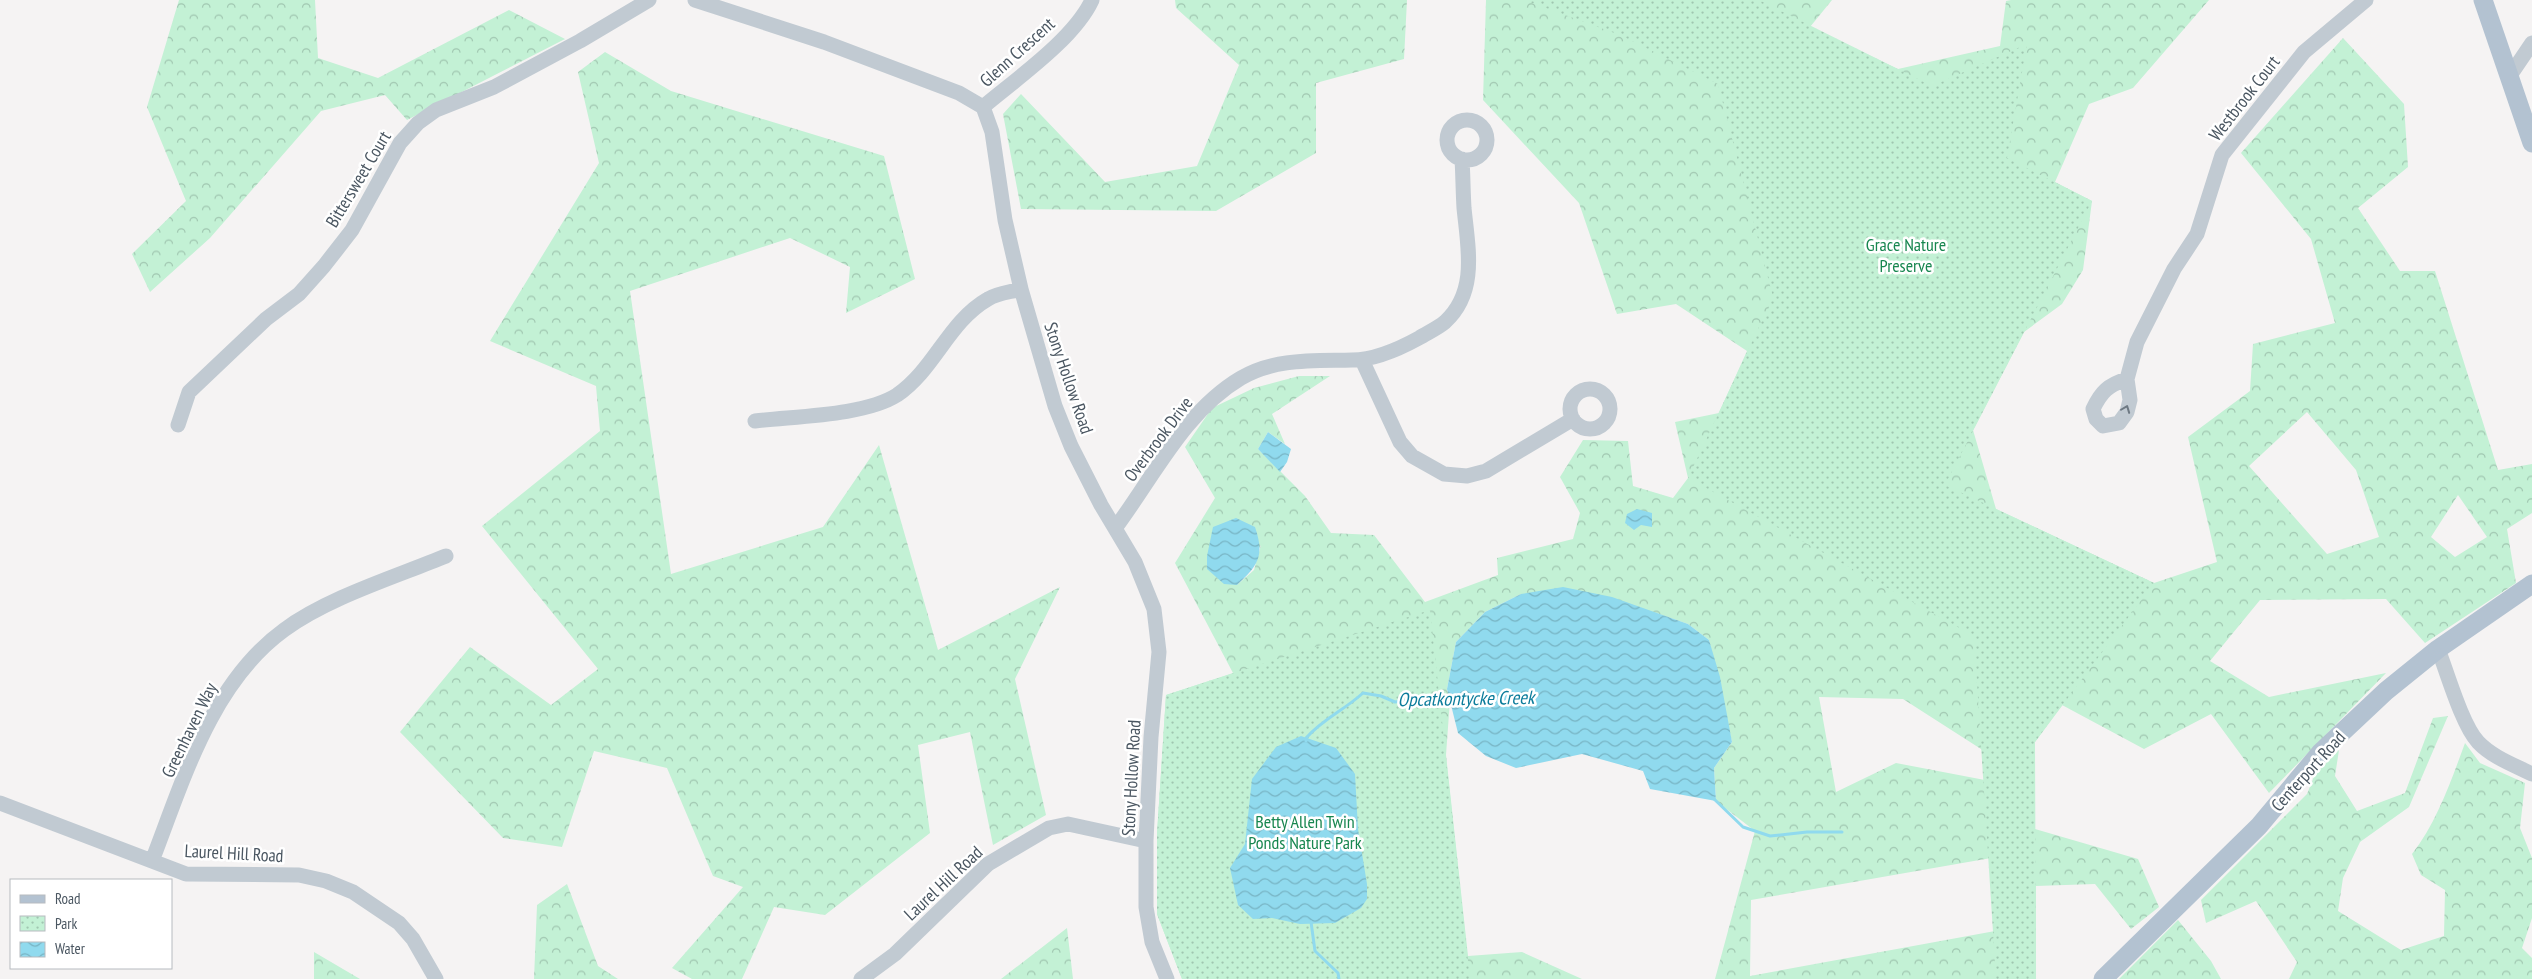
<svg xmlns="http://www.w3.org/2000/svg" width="2532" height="979" font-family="'PT Sans Narrow',sans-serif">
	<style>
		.forest { fill: url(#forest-crowns); fill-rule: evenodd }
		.park { fill: url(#park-dots) }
		.water { fill: url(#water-waves) }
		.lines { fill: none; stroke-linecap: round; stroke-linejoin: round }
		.stream { stroke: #90daee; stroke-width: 3 }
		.minor { stroke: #c1cad2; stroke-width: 15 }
		.major { stroke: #b3c2d1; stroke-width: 19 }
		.oneway { stroke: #6e7983 }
		.labels { text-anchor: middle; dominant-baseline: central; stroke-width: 5; stroke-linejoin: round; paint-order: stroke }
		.street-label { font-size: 18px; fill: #4a5661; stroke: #fff }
		.park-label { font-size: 18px; fill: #17864f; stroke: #fff }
		.water-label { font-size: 19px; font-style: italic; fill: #0c7c9b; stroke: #fff }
	</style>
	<defs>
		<pattern id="forest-crowns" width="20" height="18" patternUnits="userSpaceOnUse" patternTransform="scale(1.25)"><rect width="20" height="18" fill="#c3f1d5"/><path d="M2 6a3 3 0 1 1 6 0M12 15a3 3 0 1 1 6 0" fill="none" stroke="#a0c6b0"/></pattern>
		<pattern id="park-dots" width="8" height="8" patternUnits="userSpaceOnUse" patternTransform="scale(1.25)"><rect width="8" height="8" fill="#c3f1d5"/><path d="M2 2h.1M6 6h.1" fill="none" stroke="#a0c6b0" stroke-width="1.8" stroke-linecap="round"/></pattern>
		<pattern id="water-waves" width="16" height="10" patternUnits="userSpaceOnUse" patternTransform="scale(1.25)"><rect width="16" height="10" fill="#90daee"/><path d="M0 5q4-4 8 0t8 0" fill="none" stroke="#78b4c4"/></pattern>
	</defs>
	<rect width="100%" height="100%" fill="#f5f3f3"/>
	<path class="forest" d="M179,0h136l3,58 60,20 131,-68 56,29 -158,81 -22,-25 -64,16 -111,127 -60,54 -18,-38 54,-53 -39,-94z
		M1175,0h232l-3,59 -88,24v70l-100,58 -195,-2 -18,-95 18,-20 84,88 92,-16 42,-101 -63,-57z
		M1486,0h346l-22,27 88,42 102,-23 6,-45 5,-1h198l-76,88 -44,16 -34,78 37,19 -9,69 -21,34 -38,28 -51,98 23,79 158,74 63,-21 -29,-125 62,-46 3,-47 82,-21 -24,-84 -70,-86 102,-115 61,66 4,63 -50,41 42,63h35l63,199 34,-6v49l-25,16 9,54 -91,60 -39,-44 -126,1 -50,61 59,36 117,-24 -117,120 -58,-79 -67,35 -82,-44 -27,37v87l103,30 21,48 -28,22 -36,-45 -59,2v93h-321l40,-148 -39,-30 -2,-33 18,-26 -23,-102 -21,-16 -32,-11 -135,-19 -36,18 -29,30 -9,47 3,11 -4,55 22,201 54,-4 60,27h-400l-25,-65v-80l9,-139 67,-22 -58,-110 40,-65 -30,-51 27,-39 42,-20 45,-12h31l-58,38 13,30 -17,-12 -10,17 47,47 26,37 43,2 51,67 73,-27 -1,-17 76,-19 7,-26 -20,-36 23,-37 45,1 5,45 40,12 15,-20 -13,-56 44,-9 28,-62 -71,-47 -59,10 -38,-111 -96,-103zM2307,412l49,58 23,67 -52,17 -78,-88zM2458,495l29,42 -32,20 -24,-20zM1261,545l-7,25 -17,15zM1819,697l84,2 92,59 -5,23 -94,-18 -60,29zM1991,858l15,71 -256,47 1,-76z
		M605,52l66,39 213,65 31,123 -69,34 4,-46 -60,-29 -160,53 41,283 152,-47 56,-82 59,205 122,-63 -45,92 31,136 -53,30 -23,-113 -52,13 12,88 -105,82 -51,-8 -32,72h-50l-20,-11 71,-81 -30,-11 -46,-108 -73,-17 -32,96 -59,-9 -103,-106 70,-85 81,58 47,-36 -116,-143 118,-95 -4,-45 -106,-45 109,-178 -21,-91z
		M2448,716l-39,91 -49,35 -17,36 -5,33 63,39 43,-14 1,-46 -24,-15 -9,-21c25,-32 39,-73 53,-111l15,20 45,20 -5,45 12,30v60l-10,30 10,10v21h-243l8,-17 -41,-61 -50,22 -5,-23 106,-106 8,-20 24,-24 -4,26 22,35 48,-18 28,-75z
		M567,884l31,82 20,13h-84l3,-74z
		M2178,920l33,41 10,18h-102z
		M1067,928l6,51h-72z
		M314,952l46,27h-46z"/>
	<path class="park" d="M1524,0h235l173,86 95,-42 -20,114 85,43 -147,284 209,98 -119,159 1,237h-40l-22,-343 -286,-158 85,-181 -55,-213 -98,-49z
		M1430,610l40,369h-288l-25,-65v-80l9,-139z"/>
	<path class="water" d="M1268,432l23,17 -4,13 -7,10 -22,-23z
		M1637,509l15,4v14l-11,-2 -7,5 -9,-7 2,-9z
		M1236,518l19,9c10,29 3,39 -18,58l-13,-1 -17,-15v-13l6,-29z
		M1563,587l49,10 76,27 21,16 11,37 12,65 -18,26 2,33 -66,-12 -7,-18 -61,-17 -66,14 -30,-12 -28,-23 -11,-44 9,-47 29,-30 36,-18z
		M1301,736l35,12 19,26 3,55 9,55v15l-6,9 -26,15 -35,1 -28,-6 -19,1 -15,-14 -8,-37 15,-24 7,-65 24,-32z"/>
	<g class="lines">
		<path class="stream" d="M1306,741v-3c18,-20 37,-27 57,-45l18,3 14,6 32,-4 27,2
			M1713,798l30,29 27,9 37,-4h35
			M1311,922l4,29 23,22 1,6"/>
		<path class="minor" d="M695,0l129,42 135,51 24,14 9,25 13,88 16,69 34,117 16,40 30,59 34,57 19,47 5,43 -8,85 -5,104v66l6,35 15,37
			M2509,77l23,-34
			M983,107c33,-28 91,-68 109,-107
			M1447 140a20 20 0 1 1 40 0a20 20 0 1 1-40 0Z
			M1362,360l38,82 12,14 32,18 23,2 19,-5 87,-52
			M2127,379c-19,6 -26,13 -34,30l3,10 7,7 16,-3 8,-11 3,-12 -3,-21 10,-37 37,-73 23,-35 25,-79 82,-103 62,-52
			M1570 409a20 20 0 1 1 40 0a20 20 0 1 1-40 0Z
			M755,421c40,-5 109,-5 142,-26 38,-26 51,-73 91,-96 9,-6 23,-7 33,-10
			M178,425l11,-33 77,-73 33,-25 25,-28 28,-36 48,-87 18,-20 18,-13 58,-23 86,-46 69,-41
			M1116,527c38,-51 69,-116 125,-149 34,-20 73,-17 111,-18 23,0 47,-11 67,-22 8,-5 19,-10 26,-16 33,-30 23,-74 19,-114 -1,-16 -1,-33 -2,-49
			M2438,649c9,23 24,76 40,93 14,15 36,23 54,32
			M0,803l186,71 113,1 27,6 27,11 46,31 14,16 23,40
			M152,861c31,-80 59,-178 132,-231 43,-32 111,-53 162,-74
			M861,979l34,-25 93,-90 61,-36 19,-4 78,17"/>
		<path class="major" d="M2483,0l49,143
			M2103,979l156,-153 61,-73 66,-62 52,-42 94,-65"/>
	</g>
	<defs><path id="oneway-chevron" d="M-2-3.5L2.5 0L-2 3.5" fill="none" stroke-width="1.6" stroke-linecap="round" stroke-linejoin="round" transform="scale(1.25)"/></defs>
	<use class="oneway" href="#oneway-chevron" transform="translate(2126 409) rotate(-69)"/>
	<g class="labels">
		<g class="street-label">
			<text transform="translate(1017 52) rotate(-42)">Glenn Crescent</text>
			<text transform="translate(2244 98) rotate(-52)">Westbrook Court</text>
			<text transform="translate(358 179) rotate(-59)">Bittersweet Court</text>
			<text transform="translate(1069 378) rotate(71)">Stony Hollow Road</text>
			<text transform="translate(1158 439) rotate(-53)">Overbrook Drive</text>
			<text transform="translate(189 730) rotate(-64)">Greenhaven Way</text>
			<text transform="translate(2308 771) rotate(-48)">Centerport Road</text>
			<text transform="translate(1131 778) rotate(-87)">Stony Hollow Road</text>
			<text transform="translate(234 853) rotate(3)">Laurel Hill Road</text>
			<text transform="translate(943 883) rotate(-43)">Laurel Hill Road</text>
		</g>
		<g class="park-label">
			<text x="1906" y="244">Grace Nature<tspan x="1906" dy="21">Preserve</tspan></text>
			<text x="1305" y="821">Betty Allen Twin<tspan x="1305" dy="21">Ponds Nature Park</tspan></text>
		</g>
		<g class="water-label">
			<text transform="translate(1466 698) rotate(-1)">Opcatkontycke Creek</text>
		</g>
	</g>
	<rect x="10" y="879" width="162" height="90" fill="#ffffff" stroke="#b7bbc0"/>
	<rect x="20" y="895" width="25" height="8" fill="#b3c2d1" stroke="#b7bbc0"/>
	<text x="55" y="904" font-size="15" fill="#4a5661">Road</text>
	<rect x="20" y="916" width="25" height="15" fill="url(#park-dots)" stroke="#b7bbc0"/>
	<text x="55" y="929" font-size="15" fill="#4a5661">Park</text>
	<rect x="20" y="942" width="25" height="15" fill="url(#water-waves)" stroke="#b7bbc0"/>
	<text x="55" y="954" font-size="15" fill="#4a5661">Water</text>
</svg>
